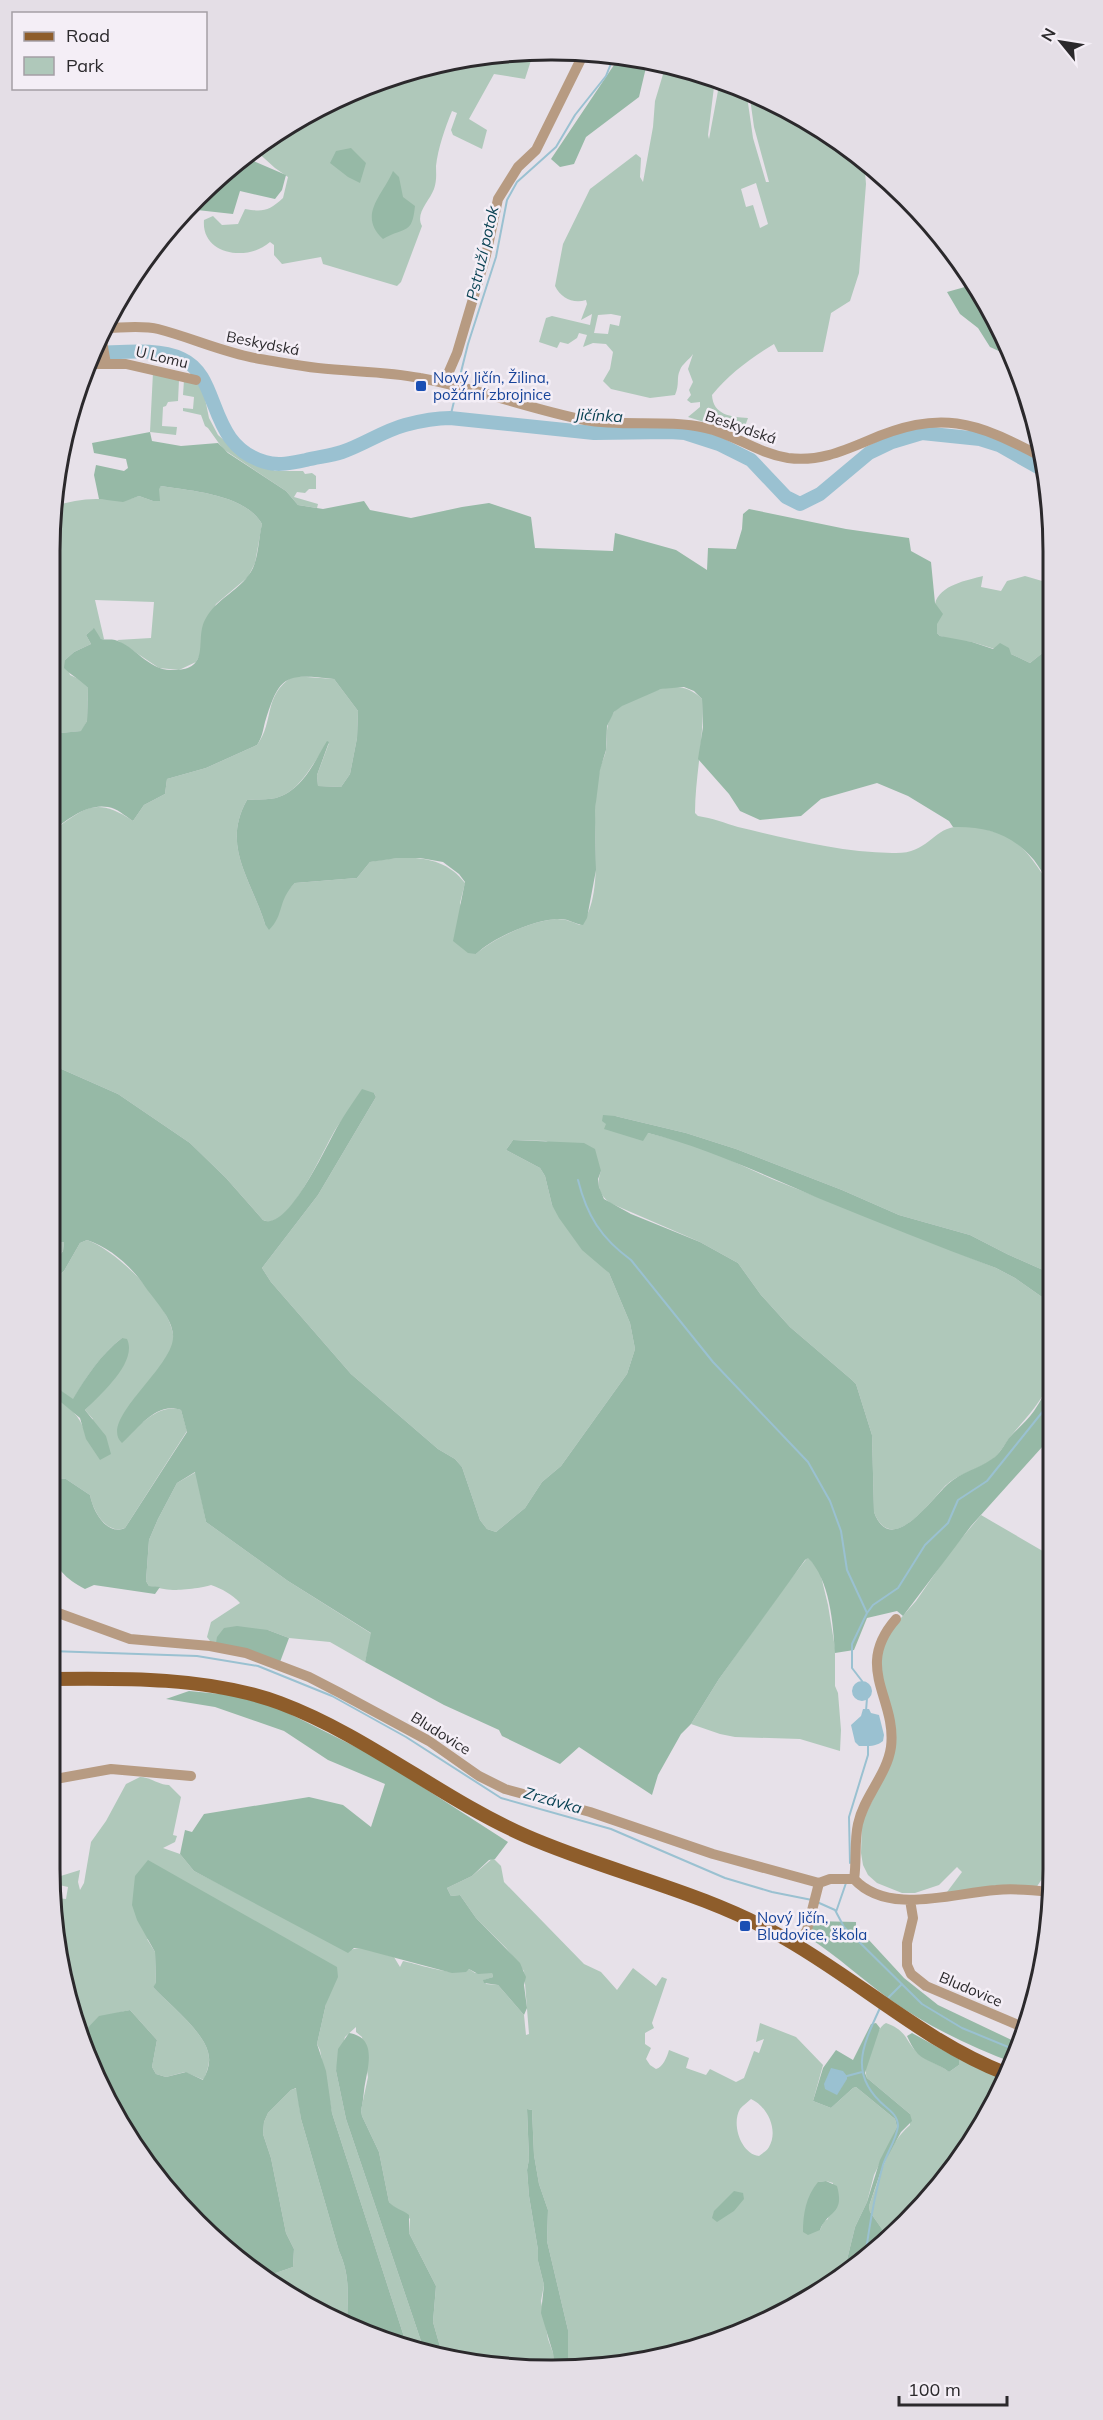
<svg xmlns="http://www.w3.org/2000/svg" width="1103" height="2420" font-family="Mulish,sans-serif">
	<style>
		.green { fill: #afc8ba; fill-rule: evenodd }
		.forest { fill: #96b9a6 }
		.water { fill: #9ac1d1 }
		.lines { fill: none; stroke-linecap: round; stroke-linejoin: round }
		.stream { stroke: #9ac1d1; stroke-width: 2 }
		.river { stroke: #9ac1d1; stroke-width: 14 }
		.minor { stroke: #b79b82; stroke-width: 10 }
		.major { stroke: #8e5d2b; stroke-width: 14 }
		.transit-dot { fill: #1a4fb4; stroke: #f4eef6; stroke-width: 2 }
		.labels { text-anchor: middle; dominant-baseline: central; stroke-width: 5; stroke-linejoin: round; paint-order: stroke }
		.street-label { font-size: 15px; fill: #2b292c; stroke: #f4eef6 }
		.transit-label { font-size: 15px; fill: #164399; stroke: #f4eef6; text-anchor: start }
		.water-label { font-size: 16px; font-style: italic; fill: #0c4455; stroke: #f4eef6 }
		.rim { fill: none; stroke: #2b292c; stroke-width: 3 }
	</style>
	<rect width="100%" height="100%" fill="#e7e1e9"/>
	<path class="green" d="M534,51l-9,28 -31,-5 -25,45 18,11 -5,19 -29,-14 -2,-5 6,-17 -5,-2c-7,17 -14,37 -16,55 0,8 1,14 -2,23 -5,13 -19,24 -12,37l-21,56 -4,4 -74,-22 -2,-7 -39,7 -8,-9v-10l-4,-3c-22,20 -69,13 -66,-22l9,-4 9,9 16,-1 7,-15c18,3 24,2 38,-11l5,-21 -13,-9 -21,-19c52,-43 133,-75 198,-90 27,-5 56,-5 82,-8z
		M664,63l51,16 -7,56 1,4 11,-59 26,9 7,49 13,44h3l-15,-55 -5,-36 108,62 7,7 2,24 -7,89 -9,28 -19,12 -8,39h-45l-4,-8c-23,14 -45,30 -62,51 1,20 19,22 36,23l-6,16 -54,-17 12,-10v-5l-9,1 -4,-3 4,-5 -2,-5 4,-8 -5,-13 5,-15c-4,6 -11,10 -13,16 -4,8 0,14 -5,25l-25,3 -39,-9 -8,-8 7,-12 3,-17 -7,-8 -13,-1 -10,4 4,-12 -8,-2 -2,5 -9,6 -8,-2 -3,6 -18,-6 7,-24 6,-2 38,9 2,-11 -11,6 6,-16 -1,-4c-13,4 -25,-2 -31,-14l8,-42 27,-55 46,-35 5,4 -1,19 3,5 10,-55 2,-26 9,-30zM756,183l12,41 -8,4 -7,-23 -7,2 -5,-18zM611,314l10,2 -2,10 -9,-2 -2,10 -14,-1 4,-18z
		M153,372l26,8 -1,21 -10,1 -2,4 -3,1 -1,19 15,1 -1,8 -26,-3z
		M184,380l18,4 7,34 9,17 14,12 43,24h28l2,3 7,-1 4,3v13h-7l-4,4 -8,-1 -3,5 24,7 -1,4 -19,-3 -12,-14 -63,-42 -15,-21 -3,-2 -4,-11 -18,-4v-3l10,1 1,-12 -11,-2z
		M161,486c30,5 84,8 101,38l-7,39 -7,14 -32,27 -15,33v16l-5,9 -17,8 -20,-2 -42,-28 34,-2 3,-36 -59,-2 9,39h-3l-8,-10 -7,6 5,9 -17,8 -9,8 5,15 11,5 7,8 -1,33 -5,10 -32,3v-183l4,-45c14,-4 28,-7 42,-7 18,0 25,4 43,-3l14,5h6v-13z
		M983,576l-2,11 20,4 6,-10 18,-5 24,7 1,64 -20,16 -19,-9 -39,-12 -19,-2 -13,-4 -3,-3c0,-9 -4,-21 -2,-29 4,-19 33,-24 48,-28z
		M293,676l41,3 24,32 -1,27 -7,36 -9,13 -23,-1 -1,-11 12,-32c-17,18 -26,47 -53,55 -8,2 -20,1 -29,2 -26,46 4,79 18,124l21,-32 9,-9 62,-5 13,-16c34,-7 73,-9 95,21l-5,20 16,51c18,-16 57,-34 81,-35 9,0 15,3 23,6 23,-23 14,-86 15,-116 1,-13 2,-28 5,-41 2,-6 5,-12 6,-18 2,-15 -2,-26 9,-39 10,-10 25,-14 37,-19 19,-7 35,-8 50,7 3,38 -7,76 -7,114l3,3c14,2 27,7 40,11 50,12 102,25 154,26 35,2 39,-22 62,-26 13,-3 28,1 41,5 28,7 38,31 55,52l2,390 -45,-20 -37,-19 -71,-20 -57,-25 -106,-41 -50,-16 -71,-17 33,17 36,9 35,13 53,24 224,89 19,10 37,26c0,16 4,66 -2,78 -10,22 -25,37 -40,55 -5,7 -10,16 -17,22 -15,11 -34,14 -48,27 -15,16 -54,71 -71,26l-2,-77 -16,-51 -4,-4 -62,-53 -29,-32 -23,-32 -38,-21 -90,-39c-11,-8 -14,-19 -9,-32l-55,-30 -33,-1 -7,10 34,18 5,8 7,29 57,68 21,50 5,26 -8,25 -66,92 -19,16 -17,26 -29,24 -9,-3 -7,-9 -18,-53 -7,-8 -17,-10 -87,-75 -80,-92 -9,-14 56,-73 58,-98 -2,-4c-11,10 -27,19 -35,31 -13,17 -49,110 -76,96l-37,-42 -36,-35 -72,-49 -68,-30v-195l4,-9 1,-16 -5,-4v-7c34,-24 44,-38 83,-12l11,-16 21,-11 2,-15 39,-11 51,-23c18,-24 5,-48 36,-69z
		M87,1240c30,10 94,72 86,107 -2,9 -10,16 -14,24 -11,20 -19,42 -29,63 12,-12 32,-31 51,-24l6,21 -62,97c-19,7 -32,-17 -35,-33l-24,-16 -16,-2v-84c13,11 27,18 33,34l10,-8 -8,-9 28,-32 9,-40c-20,15 -37,40 -49,62l-23,-17v-101l14,-11 16,-28z
		M64,1242l-1,9 -13,17v-23z
		M196,1472l10,50 82,59 84,53 -7,28 -35,-20 -41,-4 -21,-8 -52,13 -6,-2 -3,-4 4,-15 29,-19c-8,-9 -18,-14 -29,-18 -7,3 -31,5 -38,5 -8,0 -16,-3 -24,-4l-3,-5 3,-41 9,-21 19,-36z
		M981,1515l72,42v305l-17,26 -89,4 15,-20 -5,-5 -18,18 -24,8h-13l-25,-10 -9,-8 -5,-10 -2,-12 1,-31 30,-62 -11,-79v-29l12,-25 23,-26 34,-49z
		M808,1557l12,15 8,33 7,43v38l3,7 3,37 -1,21 -40,-12 -65,-2 -15,-3 -29,-10 28,-45 67,-94z
		M140,1777c11,0 18,8 29,8l12,12 -8,38 4,1 -2,6 -12,6 17,6 14,17 155,80c12,-7 32,3 45,6l6,10 3,-6c15,3 54,17 66,8l6,4h17l1,4 -9,3 2,4 12,1 26,30 2,20 3,-1 -5,-63 -18,-23 -30,-30 -16,-23 -9,1 -4,-8 25,-12 21,-18 8,8 3,16 80,82 17,8 16,18 16,-22 23,18 6,-9 5,2 -15,44 2,5 -9,5v11l6,4 -5,11 4,6 6,4c7,-2 11,-12 13,-19l20,8 -3,10 20,7 4,-6 26,13 8,-4 10,-27 5,2 5,-14 -8,3 4,-19 36,14 27,28 -10,36 18,7 22,-20 3,-1 39,32 2,8 -23,48 -7,27 -12,25 -10,41 -43,35 -89,41 -96,22 -49,-1v-35l-21,-89 1,-31 -9,-26 -5,-29 -2,-45 -5,-1 2,50 -2,11 2,26 9,54v11l6,24 -3,16 7,38 5,14 1,11 -100,-3 -11,-4 -10,-35 3,-36 -27,-53 1,-14c-8,-10 -14,-8 -21,-17l-10,-50 -17,-36 -1,-6 7,-33 -6,-40 -6,-5v-5l-11,10 -9,34 10,48 78,231 -18,-7 -74,-230 -12,-63 -3,-6 9,-40 -179,-65 8,13 1,32 -3,3c15,16 50,44 55,65 3,10 -1,18 -4,28l-19,-8 -19,5 -10,-3 -4,-7 5,-27 -27,-30c-19,4 -39,11 -51,27l-3,-7 -25,-151 29,-9 -2,12 2,8 4,-7 7,-41 15,-21 20,-37zM55,1884l13,3 -2,12 -10,-1zM751,2099c16,7 28,31 18,48 -2,4 -7,6 -10,9 -18,-2 -28,-32 -19,-47 3,-4 8,-7 11,-10zM826,2181l7,2 -5,36 -4,2 -4,9 -2,-48z
		M886,2023c23,8 19,20 34,32 9,7 20,9 29,17l10,-7v-6l45,20 -32,52 -10,6 -5,8 -2,13 -26,42 -48,39 1,-10 -12,-17 -1,-6c11,-28 17,-60 41,-81v-11l-43,-36c-5,-12 8,-50 19,-55z
		M297,2088l4,31 38,132c11,24 9,43 8,70l-46,-18 -34,-27 26,-9 1,-18 -8,-16 -15,-75 -8,-24 1,-12 4,-9 23,-23z"/>
	<path class="forest" d="M620,56l28,3 -9,38 -53,40 -12,27 -14,3 -9,-8z
		M351,148l15,15 -6,20 -12,-6 -18,-14 6,-12z
		M251,152l-2,7 37,16 -4,15 -7,9 -35,-8 -7,23 -45,-5 -4,14 -7,-3 19,-23z
		M393,171l6,6 4,20 12,9c-3,29 -9,20 -32,33 -26,-24 0,-44 10,-68z
		M972,285l37,63 -8,4 -11,-5 -12,-19 -18,-14 -13,-22z
		M150,432l2,9 29,5 37,-3 10,10 58,38 12,14 25,4 41,-8 6,9 41,8 51,-11 27,-4 42,14 4,31 78,3 2,-18 61,17 31,20 1,-22 28,1 6,-20 1,-15 6,-5 97,20 63,9 2,13 20,11 4,41 8,11 -6,10v9l3,3 32,6 21,7 7,-6 9,5 2,6 19,9 20,-16v237c-6,-8 -10,-16 -16,-24 -22,-26 -48,-34 -81,-33l-4,-6 -41,-25 -31,-13 -56,16 -20,17 -41,4 -20,-9 -11,-17 -31,-35 5,-32 -1,-28 -8,-8 -10,-4 -23,2 -39,17 -8,6 -7,14 -1,24 -6,20 -5,40 1,60 -9,48 -4,7c-8,-1 -14,-6 -23,-6 -25,0 -66,18 -84,35l-8,-1 -15,-12 12,-59 -6,-8 -16,-12 -23,-4h-22l-28,4 -13,16 -62,5c-18,18 -10,31 -26,47l-4,-6c-14,-45 -44,-78 -18,-124 9,-1 21,0 29,-2 27,-8 38,-36 51,-57l2,1 -12,33 1,11 23,1 9,-13 7,-36 1,-27 -24,-32c-49,-5 -54,-5 -69,43 -2,8 -3,16 -8,23l-51,23 -39,11 -2,15 -21,11 -11,16c-8,-5 -16,-13 -25,-14 -21,-4 -42,13 -58,26v-99l31,-3 6,-10 1,-33c-7,-8 -16,-12 -24,-20l1,-8 9,-8 17,-8 -5,-9 8,-7 7,11c5,1 10,0 14,1 19,5 33,30 56,30 43,1 22,-31 35,-52 10,-18 30,-26 42,-42 11,-13 10,-36 14,-52 -17,-30 -71,-33 -101,-38l-2,3 1,12h-7l-14,-5 -16,6 -24,-3 -5,-24 2,-10 28,6 4,-3 -2,-9 -32,-6 -2,-10z
		M50,840c12,8 5,19 0,29z
		M50,1064l68,30 72,49 36,35 37,42c25,13 65,-78 76,-96 7,-12 15,-23 23,-35l12,4 2,4 -58,98 -56,73 9,14 80,92 87,75 17,10 7,8 18,53 7,9 9,3 29,-24 17,-26 19,-16 66,-92 8,-25 -5,-26 -21,-50 -27,-23 -23,-32 -7,-13 -7,-29 -5,-8 -34,-18 7,-10 71,3 11,6 6,22 -3,8 1,8 5,12 27,15 69,28 38,21 23,32 29,32 62,53 4,4 16,51 2,77c17,47 58,-14 74,-28 13,-12 30,-15 44,-25 8,-5 12,-14 17,-21 8,-9 18,-17 25,-27 7,-10 12,-21 18,-32v57l-81,90 -68,90 -6,-5 -30,7 -13,32 -19,3c-2,-30 -5,-73 -27,-95l-3,2 -86,119 -28,45 -10,10 -23,41 -6,20 -73,-48 -19,17 -58,-28 -3,-6 -55,-25 -79,-43 6,-29 -83,-52 -82,-59 -11,-50 -18,11 -19,36 -9,21 -3,41 3,5 11,1 -5,7 -61,-9 -9,4c-20,-11 -30,-20 -35,-43v-69l16,2 24,16c3,16 16,41 35,33l62,-96 -6,-22c-25,-9 -44,20 -59,33 -25,-23 54,-77 51,-108 -1,-17 -17,-33 -27,-47 -14,-21 -35,-40 -59,-48l-7,3 -16,28 -14,11v-14l13,-17 1,-9 -14,3z
		M603,1115l12,1 71,17 50,16 106,41 57,25 71,20 37,19 45,20v30l-37,-26 -19,-10c-59,-22 -119,-46 -178,-70 -56,-24 -111,-50 -170,-65l-5,8 -39,-12 2,-5 -4,-3z
		M122,1338l5,1c11,23 -26,55 -42,71l21,26 5,18 -11,6 -14,-21 -6,-21 -30,-25v-10l23,16c12,-21 29,-46 49,-61z
		M237,1626l31,4 21,8 -9,24 -64,-19 1,-6 7,-9z
		M189,1691l42,4 47,13 98,49 132,85 -13,17 -6,1 -17,16 -25,12 4,8 9,-1 16,23 44,45 6,14 -2,8 3,23 -3,7 -26,-30 -14,-2 -1,-3 10,-3 -1,-4 -14,1 -9,-5 -3,3 -14,1 -90,-24 -8,-1 -6,5 -154,-82 -14,-17 5,-24 7,2 12,-18 105,-17 34,8 28,22 14,-43 -57,-24 -44,-29 -69,-24 -49,-8z
		M148,1860l189,107 1,10 -12,27 -9,40 9,27 6,42 74,230 -59,-22c1,-27 3,-46 -8,-70l-38,-132 -5,-31 -5,2 -23,23 -4,9 -1,12 8,24 15,75 8,16 -1,18 -26,9 -93,-77 -57,-80 -38,-82 20,-21 31,-6 27,30 -5,27 4,7 10,3 20,-5 17,8c5,-9 8,-18 5,-28 -5,-21 -40,-49 -55,-65l3,-4 -1,-31 -18,-32 -5,-15 3,-29z
		M812,1921l44,1v4l48,52 34,27 82,39 -6,19c-45,-17 -87,-37 -126,-65 -26,-19 -50,-41 -77,-59z
		M876,2023l4,5 -15,45 2,5 43,36 2,7 -11,11 -18,33 -14,41 1,6 12,17 -1,10 -36,29 10,-41 12,-25 13,-42 17,-33 -2,-8 -39,-32 -3,1 -22,20 -18,-7 10,-33 13,-18 17,10 18,-36z
		M349,2033c31,5 17,38 15,58 -1,7 -1,12 -3,19l1,6 17,36 10,50c6,7 14,8 20,13v18l27,53 -3,36 10,35 -19,-7 -78,-231 -10,-48 2,-22z
		M912,2033l47,26v6l-10,7c-9,-8 -23,-10 -31,-18 -5,-5 -8,-12 -11,-18z
		M527,2109l5,1 2,45 5,29 9,26 -1,31 21,89v35l-14,-1 -1,-11 -12,-40 3,-28 -6,-24v-11l-9,-54 -2,-26 2,-11z
		M826,2181l11,5c8,29 -9,24 -17,44l-12,5 -5,-3c0,-18 3,-36 15,-50z
		M734,2191l9,2 1,6 -10,12 -17,11 -5,-4 2,-7z"/>
	<path class="water" d="M852 1691a10 10 0 1 1 20 0a10 10 0 1 1-20 0Z
		M863,1709h6l2,4 8,2 5,20 -1,6c-7,6 -16,5 -24,5l-4,-4 -4,-17 10,-9z
		M831,2068l12,3 4,5v3l-10,16 -12,-6 -1,-5z"/>
	<g class="lines">
		<path class="stream" d="M458,384l10,-40 28,-87 11,-57 10,-18 39,-35 19,-32 31,-39 8,-20
			M450,418l7,-29
			M578,1180c9,36 23,58 53,80l82,102 95,100 22,39 11,30 6,39 20,43 -15,31v24l10,13
			M867,1613l6,-8 25,-17 27,-43 23,-22 10,-23 29,-19 65,-81
			M50,1651l147,5 61,10 74,30 74,41 95,61 110,31 114,49 47,14 40,8
			M866,1711l1,-13
			M850,1863l-1,-46 19,-62v-12
			M817,1902l18,8 9,17 78,77 40,24 56,23
			M836,1912l10,-29
			M887,1999l15,-15
			M847,2076l15,-4
			M866,2251c4,-29 9,-58 17,-86 4,-12 14,-27 15,-39 0,-9 -6,-14 -12,-19 -38,-32 -24,-60 -6,-99"/>
		<path class="river" d="M91,353c28,0 65,-6 91,6 40,18 24,86 83,103 13,4 27,1 41,-2 11,-3 24,-4 36,-8 21,-7 41,-21 63,-27 15,-4 30,-7 45,-7l144,15 75,-1 16,1 34,11 32,16 35,37 14,7 20,-10 49,-41 23,-11 30,-9 58,6 19,6 46,26"/>
		<path class="minor" d="M104,328c17,0 38,-3 54,1 35,9 66,24 102,30 19,3 39,7 58,9 34,4 68,3 102,10 56,10 109,31 165,42 39,7 81,-1 121,8 28,6 51,25 82,30 29,4 53,-6 79,-17 74,-32 107,-20 175,16
			M101,335l5,29
			M86,364h40l70,16
			M444,383l13,-30 29,-98 12,-56 20,-32 18,-17 48,-97
			M50,1610l80,29 80,7 36,7 63,24 31,16 89,48 50,35 26,13 85,23 123,42 106,29 11,-4h24c34,37 98,14 142,11 18,-2 37,0 55,2
			M50,1780l61,-11 80,7
			M854,1879c3,-18 0,-37 4,-55 6,-28 29,-49 33,-77 6,-49 -38,-79 5,-128
			M910,1900l3,18 -6,25v22l4,9 15,12 99,42
			M797,1945l10,-15 12,-47"/>
		<path class="major" d="M50,1679c73,-1 160,-2 230,24 88,33 160,95 246,133 82,36 172,54 251,98 79,43 145,107 230,140"/>
	</g>
	<g class="transit-dot">
		<rect x="415" y="380" width="12" height="12" rx="3"/>
		<rect x="739" y="1920" width="12" height="12" rx="3"/>
	</g>
	<g class="labels">
		<g class="street-label">
			<text transform="translate(263 343) rotate(11)">Beskydská</text>
			<text transform="translate(162 357) rotate(13)">U Lomu</text>
			<text transform="translate(741 427) rotate(19)">Beskydská</text>
			<text transform="translate(441 1733) rotate(32)">Bludovice</text>
			<text transform="translate(971 1989) rotate(23)">Bludovice</text>
		</g>
		<g class="transit-label">
			<text x="433" y="377">Nový Jičín, Žilina,<tspan x="433" dy="17">požární zbrojnice</tspan></text>
			<text x="757" y="1917">Nový Jičín,<tspan x="757" dy="17">Bludovice, škola</tspan></text>
		</g>
		<g class="water-label">
			<text transform="translate(482 253) rotate(-77)">Pstruží potok</text>
			<text transform="translate(599 415) rotate(3)">Jičínka</text>
			<text transform="translate(553 1800) rotate(16)">Zrzávka</text>
		</g>
	</g>
	<path d="M0 0H1103V2420H0ZM551 60H552A491 491 0 0 1 1043 551V1869A491 491 0 0 1 552 2360H551A491 491 0 0 1 60 1869V551A491 491 0 0 1 551 60Z" fill="#e4dee6" fill-rule="evenodd"/>
	<path class="rim" d="M551 60H552A491 491 0 0 1 1043 551V1869A491 491 0 0 1 552 2360H551A491 491 0 0 1 60 1869V551A491 491 0 0 1 551 60Z"/>
	<rect x="12" y="12" width="195" height="78" fill="#f4eef6" stroke="#a49fa5" stroke-width="1.5"/>
	<rect x="24" y="32" width="30" height="9" fill="#8e5d2b" stroke="#a49fa5" stroke-width="1.5"/>
	<text x="66" y="42" font-size="18" fill="#2b292c">Road</text>
	<rect x="24" y="57" width="30" height="18" fill="#afc8ba" stroke="#a49fa5" stroke-width="1.5"/>
	<text x="66" y="72" font-size="18" fill="#2b292c">Park</text>
	<g transform="translate(1061 42) rotate(300)" stroke="#f4eef6" stroke-width="4.5" paint-order="stroke">
	<path d="M0-4.5L10 22L0 15L-10 22Z" fill="#2b292c"/>
	<text y="-9" font-size="16" font-weight="bold" text-anchor="middle" fill="#2b292c">N</text>
	</g>
	<path d="M899 2396v9h108v-9" fill="none" stroke="#2b292c" stroke-width="3"/>
	<text x="908" y="2396" font-size="18" fill="#2b292c" stroke="#f4eef6" stroke-width="4.5" paint-order="stroke">100 m</text>
</svg>
